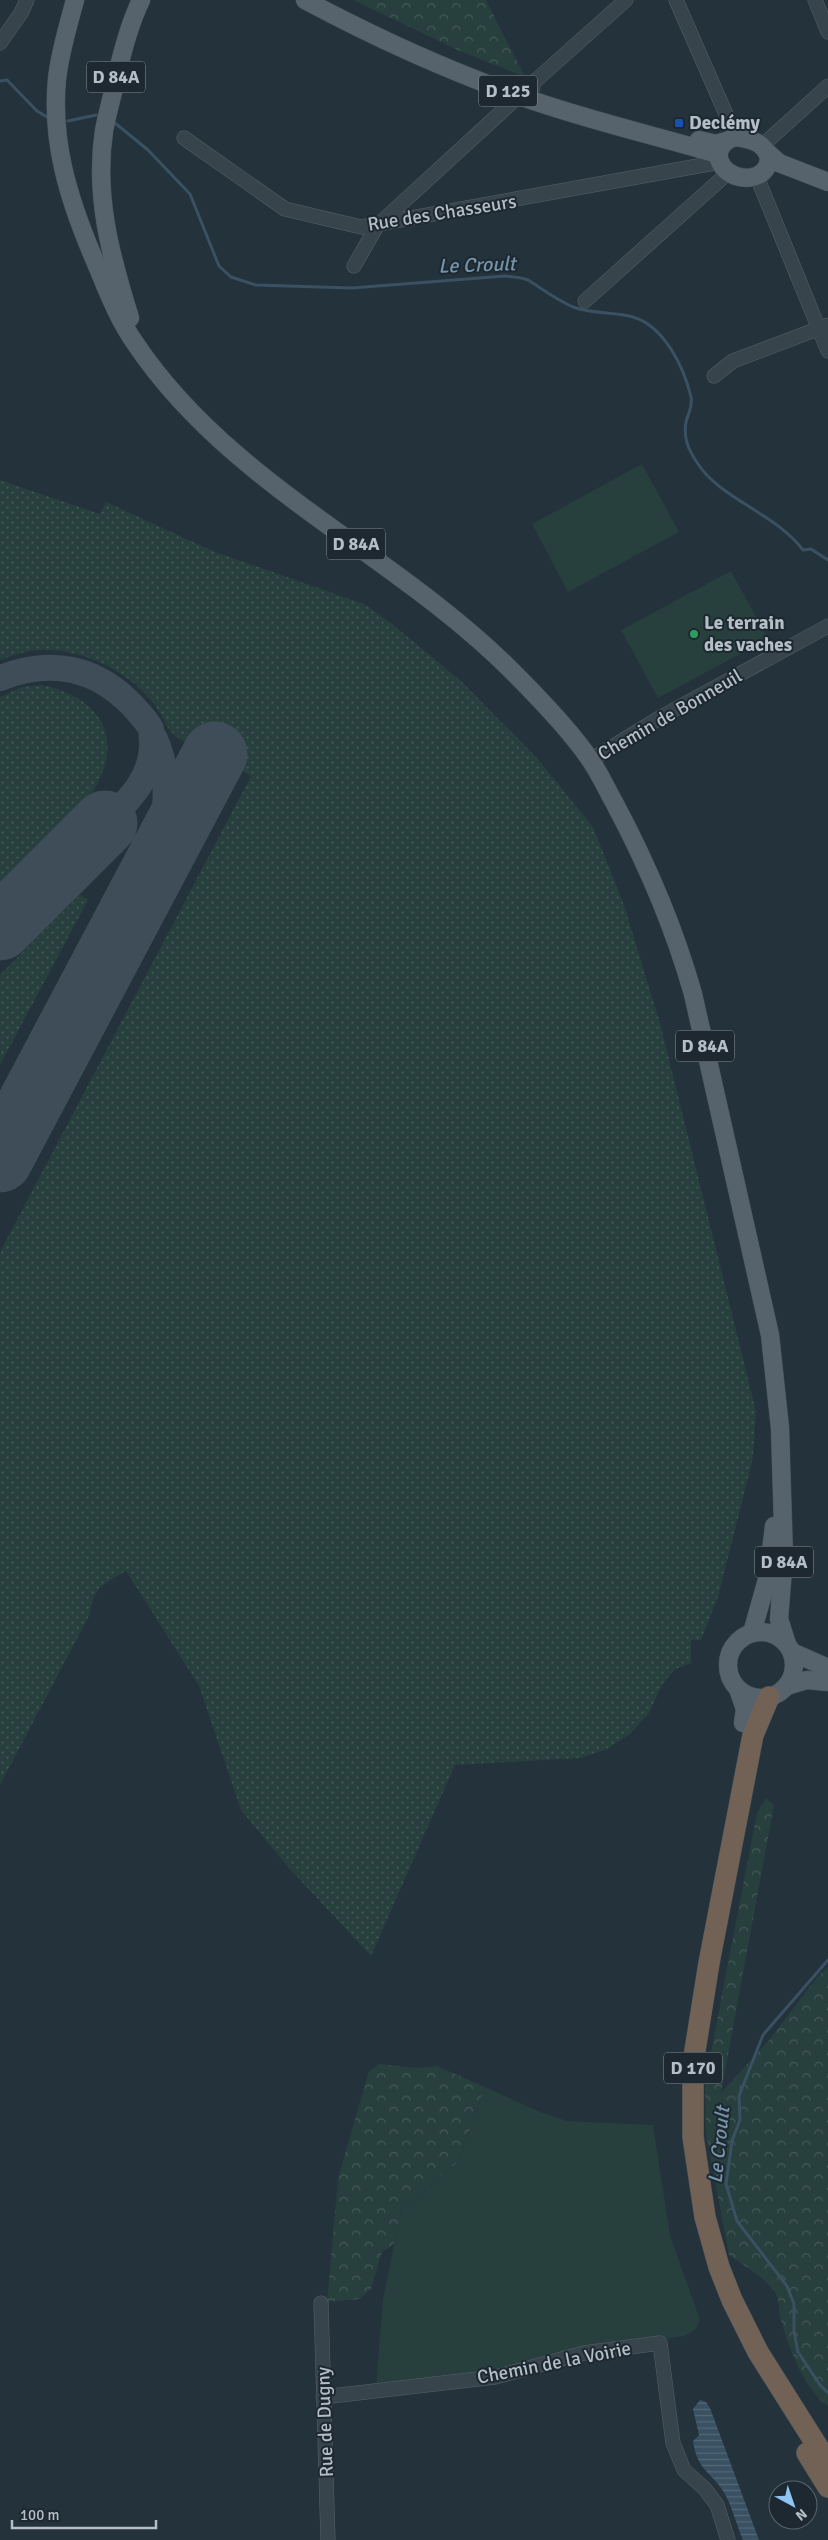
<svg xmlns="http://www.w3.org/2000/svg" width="828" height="2540" font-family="Signika,sans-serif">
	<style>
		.grass { fill: url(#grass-dots) }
		.forest { fill: url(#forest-crowns) }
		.pitch { fill: #273f3d }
		.water { fill: url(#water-rules) }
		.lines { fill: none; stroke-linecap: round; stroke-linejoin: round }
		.stream { stroke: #395162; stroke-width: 3 }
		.taxiway { stroke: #3f4d58; stroke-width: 26 }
		.runway { stroke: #3f4d58; stroke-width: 65 }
		.minor-casing { stroke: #56616a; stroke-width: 15 }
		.major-casing { stroke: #444f58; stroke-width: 19 }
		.highway-casing { stroke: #434e57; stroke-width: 22 }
		.minor { stroke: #38444c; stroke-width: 14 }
		.major { stroke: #56636c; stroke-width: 18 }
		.highway { stroke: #726256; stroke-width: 21 }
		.transit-dot { fill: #1a4fb4; stroke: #1d2831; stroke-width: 2 }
		.leisure-dot { fill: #2e9e5b; stroke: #1d2831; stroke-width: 2 }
		.labels { text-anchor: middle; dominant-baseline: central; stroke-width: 4; stroke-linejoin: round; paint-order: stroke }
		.shield { fill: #1d2831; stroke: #87919a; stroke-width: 1 }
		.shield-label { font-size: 18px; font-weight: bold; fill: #b4bec7 }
		.poi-label { font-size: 19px; font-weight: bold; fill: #b4bec7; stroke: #1d2831; text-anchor: start }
		.street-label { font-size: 19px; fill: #b4bec7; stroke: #1d2831 }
		.water-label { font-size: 20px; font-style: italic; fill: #7594aa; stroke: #1d2831 }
	</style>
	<defs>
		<pattern id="grass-dots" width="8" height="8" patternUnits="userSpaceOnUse" patternTransform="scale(1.25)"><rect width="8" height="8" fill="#273f3d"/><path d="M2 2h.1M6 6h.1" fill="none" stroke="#445958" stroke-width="1.8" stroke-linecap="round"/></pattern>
		<pattern id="forest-crowns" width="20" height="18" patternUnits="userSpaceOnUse" patternTransform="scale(1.25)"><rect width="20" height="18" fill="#273f3d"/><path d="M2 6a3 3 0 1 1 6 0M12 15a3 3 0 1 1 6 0" fill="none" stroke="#445958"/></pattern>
		<pattern id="water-rules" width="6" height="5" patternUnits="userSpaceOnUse" patternTransform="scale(1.25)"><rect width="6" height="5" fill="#395162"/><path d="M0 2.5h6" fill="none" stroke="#536877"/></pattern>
	</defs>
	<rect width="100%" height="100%" fill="#24323c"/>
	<path class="grass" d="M0,480l100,34 6,-12 109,50 149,52 27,19 71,59 75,76 56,69 31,78 36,118 96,388 -3,47 -35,139 -17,43h-10v23l-17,7 -12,15 -13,28 -19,21 -25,16 -25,8 -125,7 -84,191 -83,-89 -47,-57 -42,-124 -73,-115c-22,13 -33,16 -36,43l-90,171v-533l251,-476c-23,-14 -51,-24 -74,-39 -12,-8 -16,-27 -26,-37 -30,-34 -79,-57 -126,-48 -8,2 -17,5 -25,8z
		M42,685c58,12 84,53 51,106l-93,93v-187l22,-10z
		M80,895l8,5 -88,165v-90z"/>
	<path class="forest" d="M353,0h133l39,77 -63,-25z
		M766,1798l8,7 -53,288 49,-54 48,-63 10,-9v439c-23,-14 -40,-60 -47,-86 -3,-7 -1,-19 -5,-26 -10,-16 -32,-28 -47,-39l-23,-121 -1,-51 52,-270z
		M379,2064l39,4 19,-2 48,21 -26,74 -58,49 -7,34 -12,8 -11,37 -11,10 -33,3 11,-124 31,-107z"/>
	<path class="pitch" d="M642,464l37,68 -111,60 -36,-68z
		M731,571l37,68 -110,59 -37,-68z
		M485,2087l55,25 27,9 86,4 17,110 30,85 -5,10 -11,6 -95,13 -101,21 -112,17 7,-88 18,-89 58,-49z"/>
	<path class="water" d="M700,2400l6,2 4,6 49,132h-16c-6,-14 -10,-30 -17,-44 -12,-23 -29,-24 -33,-55l6,-6 -6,-26z"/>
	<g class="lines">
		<path class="stream" d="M0,81l7,-1 30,31 10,6
			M68,121l28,-6
			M115,123l33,27 42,44 29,72 12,11 25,8 96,3 153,-12c7,1 17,1 23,4 16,10 27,19 45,27 19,7 41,5 60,10 31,9 51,50 58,80 2,11 -3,16 -5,25 -3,17 3,29 12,42 24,36 77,49 105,86l8,-1 17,11
			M828,1960l-65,75 -24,61 1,24 -8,21 -6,43 11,37 50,65 7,18v28l4,20 22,33 8,8"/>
		<path class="taxiway" d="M0,678c50,-19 94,-12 132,27 6,7 15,16 19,24 1,3 0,8 1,11 2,36 -23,61 -47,83
			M151,875c12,-45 24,-91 4,-136"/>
		<path class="runway" d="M0,928l105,-105
			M0,1160l215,-406"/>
		<defs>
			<path id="minor" d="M676,0l60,137
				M815,0l13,32
				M0,43l21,-30 6,-13
				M532,90l2,-8 92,-82
				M184,138l101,71 76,18 359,-65
				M762,146l66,-60
				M757,177l71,174
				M354,266l23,-40 145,-133h4
				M585,301l144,-129
				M714,376l19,-15 95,-36
				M591,760l70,-43 167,-91
				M321,2303l7,237
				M323,2397l172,-20 89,-24 76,-10 13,100 11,27 21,19 12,16 11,35"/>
			<path id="major" d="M75,0c-7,26 -15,52 -18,79 -6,62 11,118 35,175 13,30 24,62 43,89 95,142 260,210 378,329 25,25 59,60 78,89 9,13 16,29 24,43 33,62 59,123 78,190l77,341 10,93 4,129 -5,62 8,25
				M305,0c73,39 148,73 226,100 58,20 117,34 176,51l9,3 3,5
				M736,137c15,2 30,6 33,22 -2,23 -34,24 -46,8 -10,-13 -1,-27 13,-30z
				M699,140l17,4 11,-3
				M768,153l11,10 49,19
				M130,318c-19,-61 -36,-122 -26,-187 3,-17 8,-34 12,-51 6,-28 13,-55 25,-80
				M728 1665a33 33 0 1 1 66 0a33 33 0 1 1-66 0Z
				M752,1633l16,-57 6,-50
				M792,1652l36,16
				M787,1686l20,-6 21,2
				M738,1689l7,20 -2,14"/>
			<path id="highway" d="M769,1697l-16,38 -44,228 -16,100v74l12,80 14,50 13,33 26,52 70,111
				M807,2453l21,34"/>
		</defs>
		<use href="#minor" class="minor-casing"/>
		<use href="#major" class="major-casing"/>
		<use href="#highway" class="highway-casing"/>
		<use href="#minor" class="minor"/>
		<use href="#major" class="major"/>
		<use href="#highway" class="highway"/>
	</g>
	<rect class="transit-dot" x="674" y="118" width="10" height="10" rx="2.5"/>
	<circle class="leisure-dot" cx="694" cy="634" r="5"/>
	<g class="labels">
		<g class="shield">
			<rect x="87" y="61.5" width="58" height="31" rx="4"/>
			<rect x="479" y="75.5" width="58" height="31" rx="4"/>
			<rect x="327" y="528.5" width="58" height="31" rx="4"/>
			<rect x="676" y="1030.5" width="58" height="31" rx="4"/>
			<rect x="755" y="1546.5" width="58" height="31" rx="4"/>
			<rect x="664" y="2052.5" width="58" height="31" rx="4"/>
		</g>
		<g class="shield-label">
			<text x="116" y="77">D 84A</text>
			<text x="508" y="91">D 125</text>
			<text x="356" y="544">D 84A</text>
			<text x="705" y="1046">D 84A</text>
			<text x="784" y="1562">D 84A</text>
			<text x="693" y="2068">D 170</text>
		</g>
		<g class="poi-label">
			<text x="689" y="123">Declémy</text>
			<text x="704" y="623">Le terrain<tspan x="704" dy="22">des vaches</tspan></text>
		</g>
		<g class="street-label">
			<text transform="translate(442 213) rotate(-9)">Rue des Chasseurs</text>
			<text transform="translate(670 715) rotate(-30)">Chemin de Bonneuil</text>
			<text transform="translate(554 2363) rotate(-11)">Chemin de la Voirie</text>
			<text transform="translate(325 2422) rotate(-92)">Rue de Dugny</text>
		</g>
		<g class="water-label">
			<text transform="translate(477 265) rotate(-2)">Le Croult</text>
			<text transform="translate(719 2145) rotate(-84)">Le Croult</text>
		</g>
	</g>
	<g transform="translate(793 2505) rotate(140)"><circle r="24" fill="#1d2831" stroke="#59646d"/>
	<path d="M0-4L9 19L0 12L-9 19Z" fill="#8dc4f3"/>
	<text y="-8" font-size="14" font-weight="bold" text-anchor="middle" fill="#b4bec7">N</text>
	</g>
	<path d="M12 2520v8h144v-8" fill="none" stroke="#b4bec7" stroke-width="2.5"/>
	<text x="20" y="2520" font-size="15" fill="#b4bec7" stroke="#1d2831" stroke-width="4" paint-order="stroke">100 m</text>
</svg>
